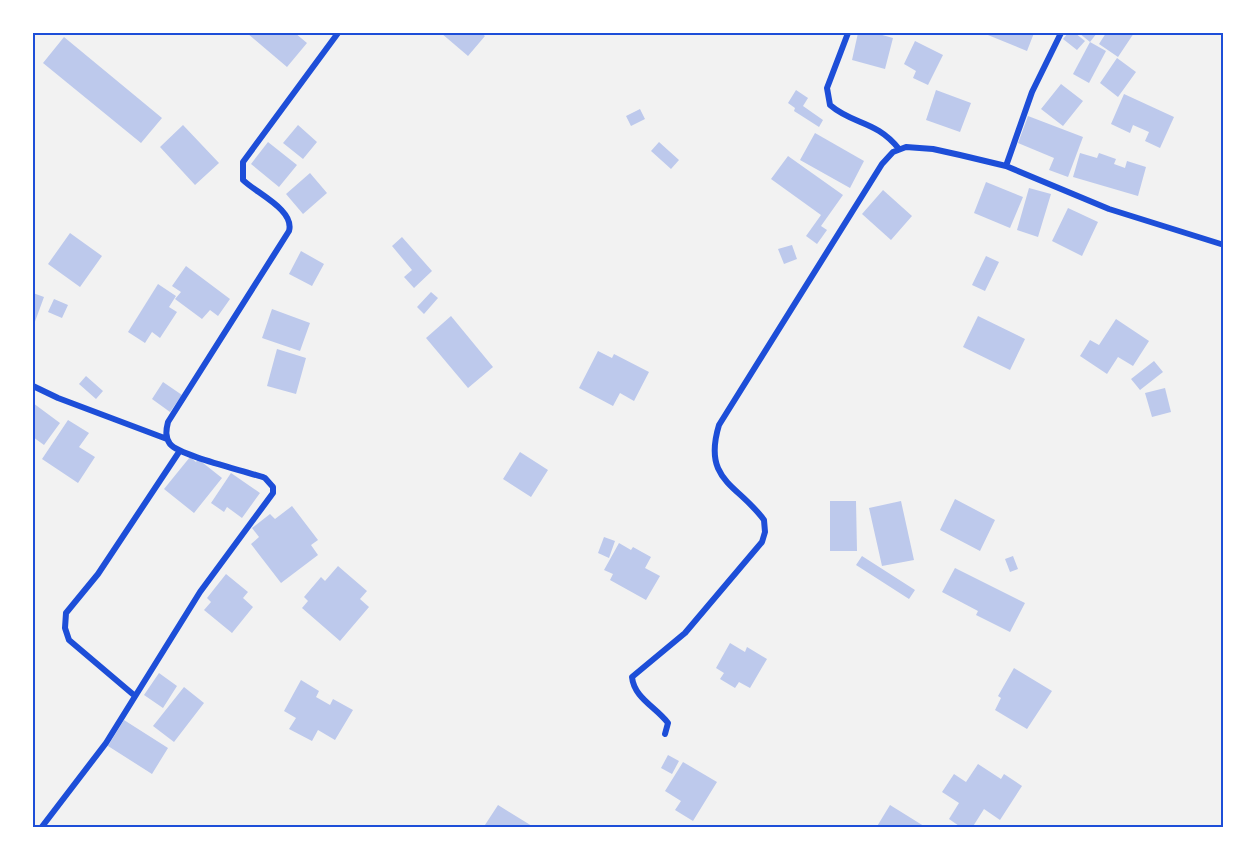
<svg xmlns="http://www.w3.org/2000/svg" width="1257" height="861" font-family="'Roboto Condensed',sans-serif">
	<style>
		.building { fill: #bdc9ec }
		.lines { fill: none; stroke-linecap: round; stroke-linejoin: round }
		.minor { stroke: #1d4ed8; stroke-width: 6 }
		.neatline { fill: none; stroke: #1d4ed8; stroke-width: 2 }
	</style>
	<rect width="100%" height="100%" fill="#f2f2f2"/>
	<path class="building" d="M247,33h48l12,10 -20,24z
		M441,33h40l4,3 -17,20z
		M858,33h17l18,5 -8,31 -33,-9z
		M983,33h51l-7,18z
		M1068,33h7l10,8 -8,9 -14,-11z
		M1079,33h18l-7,9z
		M1106,33h28l-16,24 -19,-13z
		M64,37l98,81 -21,25 -98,-80z
		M915,41l28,14 -15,30 -15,-7 3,-7 -12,-7z
		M1090,42l16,9 -17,32 -16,-9z
		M1117,58l19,14 -18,25 -18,-14z
		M1061,84l22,17 -20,25 -22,-17z
		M796,90l12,8 -5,8 20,14 -4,7 -25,-16 1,-3 -7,-5z
		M936,90l35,13 -11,29 -34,-12z
		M1124,94l50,23 -14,31 -15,-7 4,-9 -16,-7 -3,8 -19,-9z
		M640,109l5,10 -14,7 -5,-10z
		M1028,116l55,21 -15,40 -19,-7 5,-12 -36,-15z
		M183,125l36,38 -24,22 -35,-38z
		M298,125l19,17 -14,17 -20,-16z
		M815,133l49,28 -14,27 -50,-28z
		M268,142l29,23 -18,22 -28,-23z
		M659,142l20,18 -8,9 -20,-18z
		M1080,153l17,5 2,-5 17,6 -2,5 11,4 2,-7 19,6 -8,29 -65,-19z
		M788,156l55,39 -22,31 6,4 -10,14 -11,-8 15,-21 -50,-36z
		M310,173l17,20 -24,21 -17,-20z
		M986,182l37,15 -13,31 -36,-15z
		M1029,188l22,6 -13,43 -21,-7z
		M883,190l29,26 -21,24 -29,-26z
		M1068,208l30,14 -16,34 -30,-15z
		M70,233l32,23 -22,31 -32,-23z
		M402,237l30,34 -18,17 -10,-11 8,-7 -20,-24z
		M792,245l5,14 -13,5 -6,-15z
		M301,251l23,13 -12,22 -23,-12z
		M986,256l13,6 -14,29 -13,-6z
		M186,266l44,33 -12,17 -8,-6 -8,9 -27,-20 6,-7 -9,-6z
		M158,284l18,12 -7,11 8,5 -17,26 -8,-6 -7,11 -17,-11z
		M431,292l7,6 -14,16 -7,-7z
		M33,293l11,4 -11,30z
		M54,299l14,6 -6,13 -14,-6z
		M272,309l38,14 -10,28 -38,-13z
		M451,316l42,51 -25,21 -42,-50z
		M978,316l47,23 -15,31 -47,-23z
		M1116,319l33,22 -16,25 -15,-9 -11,17 -27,-18 10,-16 9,5z
		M277,349l29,9 -10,36 -29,-8z
		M598,351l14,7 2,-4 35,18 -15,29 -14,-8 -7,13 -34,-18z
		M1154,361l9,11 -23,18 -9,-11z
		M86,376l17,15 -7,8 -17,-15z
		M163,382l19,13 -12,17 -18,-13z
		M1165,388l6,24 -19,5 -7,-24z
		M33,403l27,20 -16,22 -11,-8z
		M68,420l21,13 -10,14 16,10 -17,26 -36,-24z
		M520,452l28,18 -17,27 -28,-18z
		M190,457l6,5 2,-3 24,19 -28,35 -30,-24z
		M231,473l29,20 -18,25 -15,-11 -3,5 -13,-9z
		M955,499l40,21 -15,31 -40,-21z
		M830,501h26l1,50h-27z
		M901,501l13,59 -32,6 -13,-58z
		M292,506l26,34 -7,5 7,10 -37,28 -30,-39 8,-7 -7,-9 18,-14 5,5z
		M604,537l11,4 -6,17 -11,-5z
		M619,543l12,7 2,-3 18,10 -6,11 15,8 -14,24 -36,-20 3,-6 -9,-4z
		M862,556l53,34 -6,9 -53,-34z
		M1013,556l5,13 -8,3 -5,-13z
		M338,566l29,25 -7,8 9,8 -29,34 -38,-33 6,-7 -4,-4 17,-20 4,4z
		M955,568l70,35 -15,29 -34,-17 2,-4 -36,-19z
		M226,574l22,18 -5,6 10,9 -21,26 -28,-23 7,-8 -4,-4z
		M730,643l15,9 2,-5 20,12 -17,29 -11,-6 -4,6 -15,-9 4,-6 -8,-5z
		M1014,668l38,23 -25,38 -32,-19 6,-12 -3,-2z
		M159,673l18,13 -14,22 -19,-13z
		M301,680l18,11 -3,6 14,8 3,-6 20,11 -18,30 -17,-10 -6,11 -23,-12 7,-11 -12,-7z
		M184,687l20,16 -30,39 -21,-16z
		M124,720l44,28 -16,26 -44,-28z
		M668,755l11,6 -7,13 -11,-6z
		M683,762l34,20 -24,39 -18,-11 6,-9 -16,-10z
		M978,764l23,15 3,-5 18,12 -22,34 -16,-11 -12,19h-10l-13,-9 10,-16 -17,-11 12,-18 12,8z
		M498,805l34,21 -1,2h-48z
		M890,805l37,23h-51z"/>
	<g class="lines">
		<path class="minor" d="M848,33l-21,55 3,17c23,20 46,15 69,44
			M1006,166l26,-74 29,-59
			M33,386l25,12 109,41
			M135,696l-66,-56 -4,-12 1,-15 32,-39 81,-122
			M665,734l3,-11c-12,-16 -34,-25 -36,-46l53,-44 77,-91 3,-10 -1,-12c-26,-36 -62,-39 -45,-95l163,-261 11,-12 13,-5 27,2 27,6 46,11 103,43 115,36
			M41,828l65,-85 94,-151 73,-99v-6l-8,-9c-19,-7 -85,-22 -95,-34 -5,-7 -4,-14 -2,-22l121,-191c6,-21 -33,-38 -46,-51v-18l95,-129"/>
	</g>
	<rect width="1257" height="861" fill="none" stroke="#ffffff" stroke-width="69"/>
	<rect x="34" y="34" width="1188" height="792" class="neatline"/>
</svg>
